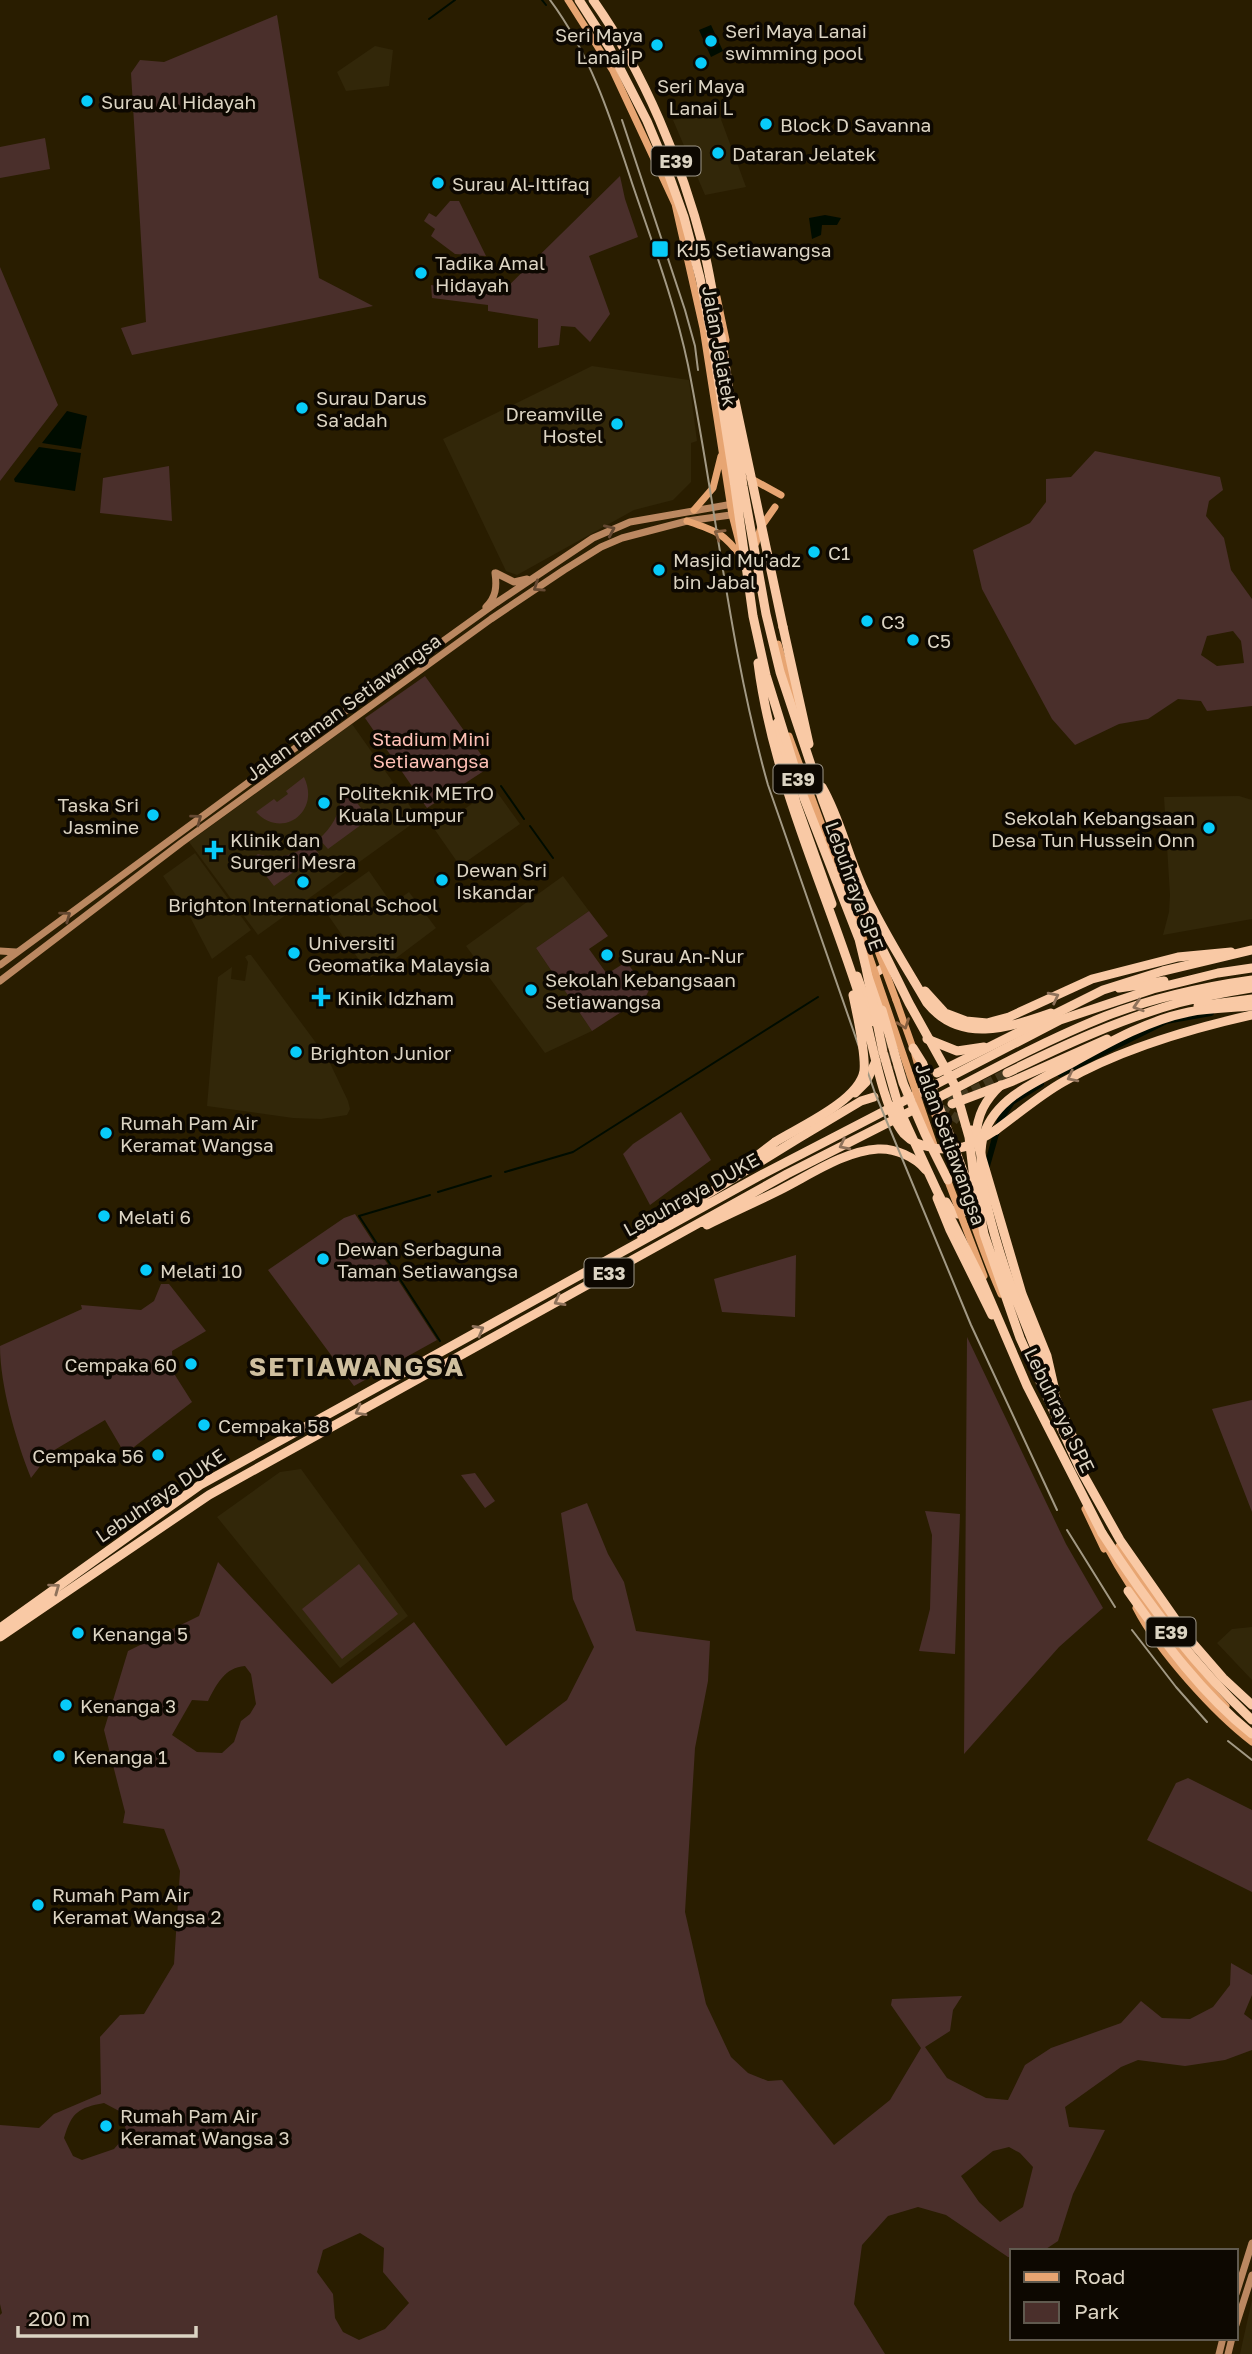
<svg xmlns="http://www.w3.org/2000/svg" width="1252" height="2354" font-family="'Golos Text',sans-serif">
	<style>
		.built { fill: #322709 }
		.green { fill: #4a2f2b; fill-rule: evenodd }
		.water { fill: #000c00 }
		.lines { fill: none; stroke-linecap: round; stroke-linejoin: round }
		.stream { stroke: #000c00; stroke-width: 2 }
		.canal { stroke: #000c00; stroke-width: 6 }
		.highway-tunnel { stroke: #44381d; stroke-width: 9; stroke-dasharray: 9 4.5; stroke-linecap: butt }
		.secondary { stroke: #bb8861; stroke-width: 7 }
		.primary { stroke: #e7a572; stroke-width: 7 }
		.highway { stroke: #f9c9a5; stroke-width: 9 }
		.tram { stroke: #a29984; stroke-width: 2 }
		.primary-bridge { stroke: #e7a572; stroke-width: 7 }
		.highway-bridge { stroke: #f9c9a5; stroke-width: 9 }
		.oneway { stroke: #644831 }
		.oneway2 { stroke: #855e3f }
		.oneway3 { stroke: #8f725b }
		.poi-dot { fill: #08cbf9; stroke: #0d0801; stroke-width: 2.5 }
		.labels { text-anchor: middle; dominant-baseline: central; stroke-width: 7; stroke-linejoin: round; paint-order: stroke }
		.shield { fill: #0d0801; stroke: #9e9789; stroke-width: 2 }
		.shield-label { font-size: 18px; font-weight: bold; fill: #dcd4c3 }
		.poi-label { font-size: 19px; fill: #dcd4c3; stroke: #0d0801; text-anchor: start }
		.street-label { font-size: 19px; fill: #dcd4c3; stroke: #0d0801 }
		.park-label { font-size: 19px; fill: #ffc1b6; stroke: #0d0801 }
		.district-label { font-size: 26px; font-weight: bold; letter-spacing: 2px; fill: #cfbf9e; stroke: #0d0801 }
	</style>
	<rect width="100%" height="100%" fill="#291d00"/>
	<path class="built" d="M375,46l18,4 -4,36 -43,5 -9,-19z
		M719,114l27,73 -41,8 -32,-75z
		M592,366l97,14 8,61 -6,2v39l-18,18 -39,10 -117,65 -11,-4 -63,-132z
		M352,724l67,95 -161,116 -69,-93z
		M494,788l26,36 -60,42 -25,-36z
		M1239,796l13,4v119l-89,16 6,-23 1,-17 -6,-98z
		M195,853l56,77 -39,29 -24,-46 -25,-37z
		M369,871l23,33 17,-12 27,36 -65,49 -50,-72z
		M563,876l26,35 -53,37 56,83 -47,22 -79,-107z
		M248,955h3l77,104 20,42 2,8 -3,6 -26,4 -28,-1 -86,-12 11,-129 14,-10 -1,12 14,2 3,-19 -3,-5z
		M301,1469l107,147 -68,52 -123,-151 63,-45z
		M1252,1627v53l-35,-37 15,-14z
		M1252,2300v54h-12z"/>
	<path class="green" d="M277,15l42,263 54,28 -241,49 -11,-27 25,-6 -15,-249 9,-13 24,2z
		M45,138l5,31 -50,9v-31z
		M620,176l5,23 13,38 -49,19 21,58 -20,28 -15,-15 -14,-1 -2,19 -21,3v-29l-50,-8v-6l-56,-7 -1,-13 69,9z
		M450,201h9l27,55 -31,-2 -24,-18 4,-7 -11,-8 5,-8 7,4z
		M0,267l58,138 -58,76z
		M1095,451l125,26 3,13 -14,11 -3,15 18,22 7,32 21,29v107l-45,5 -6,-10 -23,-2 -30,20 -29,5 -44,21 -23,-26 -70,-130 -9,-39 57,-27 16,-21v-23l25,-2zM1233,631l8,10 3,22 -27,3 -16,-11 6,-19z
		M169,466l3,55 -72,-8 3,-35z
		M425,676l65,91 -63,41 -62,-90z
		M304,777c17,35 -22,63 -48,35l18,-13 3,3 11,-8 -2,-3z
		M349,792l20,27 -41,30 -9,-10c13,-12 20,-24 22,-41z
		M311,844l8,10 -45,32 -22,-28 6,-4c20,6 35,1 53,-10z
		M589,911l19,25 -19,13 18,25 19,-12 23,28 -3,6 -54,35 -56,-83z
		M681,1112l30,48 -61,45 -27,-51 10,-10z
		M355,1214l82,126 -83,46 -86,-116 76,-52z
		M796,1255l-1,62 -73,-5 -8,-33z
		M161,1284h8l37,47 -34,20 1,21 19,30 -67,52 -20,-34 -54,32 -20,26c-15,-37 -31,-93 -31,-132l82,-37 -1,-4 60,5 13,-9z
		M967,1337l99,207 37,64 -44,39 -95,107z
		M1252,1400v112l-40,-103z
		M475,1473l20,28 -10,7 -24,-33z
		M587,1503l21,51 16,28 12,49 74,10 -2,40 -13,67 -10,164 21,92 25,53 17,16 20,8 14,-1 52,65 56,-45 31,-52 -30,-43 1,-6 70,-3 -9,14 -3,21 -25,16 22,31 39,20 22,2 17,-35 26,-17 70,-25 20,-22 21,17 28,1 23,-12 17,-22 1,-22 21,12v20l-8,19 8,6v30l-27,10 -40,6 -47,-6 -17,7 -56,40 4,20 36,3 -32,64 -15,47 -15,10h-31v6h-4l-62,-42 -28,-8 -30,9 -26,29 -8,59 31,50h-885v-39l2,-2 -2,-9v-179l39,3 15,-14 47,-20 -1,-57 20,-22 24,-1 30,-50 6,-93 -16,-42 -41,-6 2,-11 -21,-82 24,-79 71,-35 19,-54 114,122 82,-62 92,124 61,-46 27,-53 -21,-48 -12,-86zM245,1666l6,8 5,30 -6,10 -9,7 -7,21 -12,11 -25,-1 -25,-17 20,-35 16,1c8,-16 17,-34 37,-35zM104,2103l17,9 6,22 -13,15 -32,11 -9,-4 -9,-18c8,-26 14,-30 40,-35zM1009,2147l11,6 13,14 -10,40 -23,15 -21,-20 -18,-26 32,-25zM360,2233l24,15 -1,24 26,31 -24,26 -26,11 -16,-8 -8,-14 -2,-24 -16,-22 6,-22z
		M925,1511l35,3 -5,140 -36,-3 11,-42 2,-74z
		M359,1564l39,50 -56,45 -40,-50z
		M1188,1778l64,32v82l-105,-52 29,-57z"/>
	<path class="water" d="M711,25l12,26 -12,6 -12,-27z
		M825,215l16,3 -4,7h-15l-1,10 -9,4 -3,-21z
		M67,411l20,5 -6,33 -39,-6z
		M39,447l42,6 -6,38 -60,-9 -1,-3z"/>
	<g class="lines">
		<path class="stream" d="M542,0l4,5
			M429,19l26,-19
			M501,786l23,33
			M530,826l23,32
			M505,1172l68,-20 245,-155
			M438,1192l53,-16
			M430,1195l-71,21 81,125"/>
		<path class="canal" d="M1060,1074l106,-53 45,-8
			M987,1166l13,-46 12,-18 29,-18"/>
		<path class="highway-tunnel" d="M882,1041l22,37 12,11
			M889,1094c28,-1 59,16 79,33
			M934,1098h24l49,-25"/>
		<path class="secondary" d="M496,573l18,9 13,-3
			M486,607c10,-10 11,-20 9,-34
			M0,951l16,1
			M0,965l347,-255 149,-107 97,-65 37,-16 103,-18
			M0,981l181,-138 310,-224 73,-49 37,-23 21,-9 65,-17 51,-7
			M1236,2294l16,-51
			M1236,2325l16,-50
			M1219,2354l4,-16
			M1228,2354l4,-16"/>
		<path class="primary" d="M568,0l45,71 62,133 28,124 29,187 8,31
			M717,297l9,43
			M750,478l31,17
			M694,510l19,-22 8,-32
			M687,521c30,10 37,12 56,38
			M756,543l5,-16 14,-20
			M778,644l21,69
			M789,736l69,187
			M896,1000l17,48
			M1085,1509l19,40
			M1106,1545c31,59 75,111 120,161
			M1119,1546l36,55 26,33
			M1136,1608c22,43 78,105 116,134"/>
		<path class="highway" d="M783,627l26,117
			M777,723l19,80 36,101
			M822,787c18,31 25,66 40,99 18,41 43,79 65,117 33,41 81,25 124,10
			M857,976l17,46
			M1119,988l45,-7
			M925,991l20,22 21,8 21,2 22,-6 83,-38 86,-22 53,-5
			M1198,1006l54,-7
			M882,1010l-10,-35 11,-7 8,1
			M927,1039l30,12 27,-4
			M1007,1073c55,-27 111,-53 171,-70 24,-6 49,-11 74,-15
			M855,1093l11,-11 10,-21
			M932,1101c57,-30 114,-61 174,-85 47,-18 96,-29 146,-36
			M971,1130l5,8 46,156 25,62 8,35
			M996,1130c22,-16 44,-35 67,-48 56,-32 126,-53 189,-67
			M976,1137c1,-22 9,-37 25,-52
			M745,1165l30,-23
			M937,1198l13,32 42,85
			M946,1202l5,8 7,4 14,-5 2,-8
			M707,1225c24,-12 49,-23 73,-35 30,-15 64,-39 98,-41 17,-1 37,8 48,21
			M641,1235l158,-97 62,-37 13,-4
			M1102,1533c44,69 91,131 150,187
			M1128,1591c36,51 75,104 124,143
			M0,1628l200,-143 563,-311 297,-154 93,-31 65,-16 34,-5
			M0,1637l209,-142 578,-321 132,-67"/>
		<path class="tram" d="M550,0c41,55 61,119 82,183 20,59 43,120 56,182 28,139 41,283 80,420l107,308 96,232 86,185
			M622,120l63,190 10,36 3,24
			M1067,1530l48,77
			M1132,1630l44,57 31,35
			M1228,1741l24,19"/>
		<path class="primary-bridge" d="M858,923l76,222
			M874,940l22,60
			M915,1055c9,34 22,65 34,97 17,48 31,96 52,142
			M946,1176l38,100"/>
		<path class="highway-bridge" d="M579,0l30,47 38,74 18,43 19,53 16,61 12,62 23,147 18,129 13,59 38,123 55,141 7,29 17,84 17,59 37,80 45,90 45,105 75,147
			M593,0c51,72 89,164 111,250 7,29 11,59 17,89
			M721,336l22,150 23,128 14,58 43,129 41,111 45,91 45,81 15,53 6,50 9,47 36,104 59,129 41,73 70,100 33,38 29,27
			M735,401l48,226
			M758,663c15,119 70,231 105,345 9,32 20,102 41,126 14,15 46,19 65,11 9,-4 19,-10 27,-15
			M882,1010l21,73 22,51 23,46
			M913,1048l10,16 49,131
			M937,1073l166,-83 60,-19 89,-21
			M952,1104l61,-23 94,-42
			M775,1142c24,-15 84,-41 89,-71 2,-18 -7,-57 -11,-76
			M1083,1461c-28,-67 -120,-261 -99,-327 13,-38 56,-54 88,-71 36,-20 76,-43 117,-51 20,-4 42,-4 63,-6"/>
	</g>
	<defs><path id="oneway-chevron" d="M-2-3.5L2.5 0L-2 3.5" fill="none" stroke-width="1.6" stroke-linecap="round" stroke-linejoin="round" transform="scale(1.75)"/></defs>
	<g class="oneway">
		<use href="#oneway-chevron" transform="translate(610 530) rotate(-24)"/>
		<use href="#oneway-chevron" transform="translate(538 587) rotate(146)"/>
		<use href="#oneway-chevron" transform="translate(197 819) rotate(-37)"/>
		<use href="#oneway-chevron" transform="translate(66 916) rotate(-36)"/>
	</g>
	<g class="oneway2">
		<use href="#oneway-chevron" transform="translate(719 534) rotate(-149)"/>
		<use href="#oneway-chevron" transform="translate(904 1024) rotate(70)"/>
	</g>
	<g class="oneway3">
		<use href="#oneway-chevron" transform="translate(1054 997) rotate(-27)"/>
		<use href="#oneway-chevron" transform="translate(1138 1006) rotate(162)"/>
		<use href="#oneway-chevron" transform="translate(1072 1077) rotate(153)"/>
		<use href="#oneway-chevron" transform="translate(844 1145) rotate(153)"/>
		<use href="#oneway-chevron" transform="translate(559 1301) rotate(151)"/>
		<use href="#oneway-chevron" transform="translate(479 1330) rotate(-29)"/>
		<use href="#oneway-chevron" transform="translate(360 1411) rotate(151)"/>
		<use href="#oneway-chevron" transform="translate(55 1588) rotate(-36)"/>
	</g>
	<g class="poi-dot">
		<circle cx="711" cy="41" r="7"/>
		<circle cx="657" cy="45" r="7"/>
		<circle cx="701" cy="63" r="7"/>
		<circle cx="87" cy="101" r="7"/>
		<circle cx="766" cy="124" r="7"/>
		<circle cx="718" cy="153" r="7"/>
		<circle cx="438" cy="183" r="7"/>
		<rect x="651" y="240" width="18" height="18" rx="3.5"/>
		<circle cx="421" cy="273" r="7"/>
		<circle cx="302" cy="408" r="7"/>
		<circle cx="617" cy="424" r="7"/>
		<circle cx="814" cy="552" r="7"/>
		<circle cx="659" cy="570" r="7"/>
		<circle cx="867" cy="621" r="7"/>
		<circle cx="913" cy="640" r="7"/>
		<circle cx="324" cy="803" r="7"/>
		<circle cx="153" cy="815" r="7"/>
		<circle cx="1209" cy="828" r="7"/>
		<path d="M210.5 839.5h7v7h7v7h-7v7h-7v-7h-7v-7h7z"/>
		<circle cx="442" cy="880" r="7"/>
		<circle cx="303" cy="882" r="7"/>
		<circle cx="294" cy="953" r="7"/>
		<circle cx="607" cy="955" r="7"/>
		<circle cx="531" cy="990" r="7"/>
		<path d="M317.5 986.5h7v7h7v7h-7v7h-7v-7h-7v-7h7z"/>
		<circle cx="296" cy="1052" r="7"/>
		<circle cx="106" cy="1133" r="7"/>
		<circle cx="104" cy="1216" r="7"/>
		<circle cx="323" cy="1259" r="7"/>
		<circle cx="146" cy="1270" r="7"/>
		<circle cx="191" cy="1364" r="7"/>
		<circle cx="204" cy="1425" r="7"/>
		<circle cx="158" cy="1455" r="7"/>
		<circle cx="78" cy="1633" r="7"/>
		<circle cx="66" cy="1705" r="7"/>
		<circle cx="59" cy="1756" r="7"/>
		<circle cx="38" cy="1905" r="7"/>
		<circle cx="106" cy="2126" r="7"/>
	</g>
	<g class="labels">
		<g class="shield">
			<rect x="651.5" y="146.5" width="49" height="29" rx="5"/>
			<rect x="773.5" y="764.5" width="49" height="29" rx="5"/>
			<rect x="584.5" y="1258.5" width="49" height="29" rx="5"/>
			<rect x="1146.5" y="1617.5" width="49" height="29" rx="5"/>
		</g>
		<g class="shield-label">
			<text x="676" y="161">E39</text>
			<text x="798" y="779">E39</text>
			<text x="609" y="1273">E33</text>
			<text x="1171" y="1632">E39</text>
		</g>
		<g class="poi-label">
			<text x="725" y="30">Seri Maya Lanai<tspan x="725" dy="22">swimming pool</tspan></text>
			<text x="643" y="34" text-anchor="end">Seri Maya<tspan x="643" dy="22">Lanai P</tspan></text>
			<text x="701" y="85" text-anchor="middle">Seri Maya<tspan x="701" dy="22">Lanai L</tspan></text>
			<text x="101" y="101">Surau Al Hidayah</text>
			<text x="780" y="124">Block D Savanna</text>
			<text x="732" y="153">Dataran Jelatek</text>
			<text x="452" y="183">Surau Al-Ittifaq</text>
			<text x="676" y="249">KJ5 Setiawangsa</text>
			<text x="435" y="262">Tadika Amal<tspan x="435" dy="22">Hidayah</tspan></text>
			<text x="316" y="397">Surau Darus<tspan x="316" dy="22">Sa'adah</tspan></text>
			<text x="603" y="413" text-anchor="end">Dreamville<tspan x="603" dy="22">Hostel</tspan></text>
			<text x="828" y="552">C1</text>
			<text x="673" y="559">Masjid Mu'adz<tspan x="673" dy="22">bin Jabal</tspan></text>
			<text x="881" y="621">C3</text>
			<text x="927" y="640">C5</text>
			<text x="338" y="792">Politeknik METrO<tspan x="338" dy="22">Kuala Lumpur</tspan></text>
			<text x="139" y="804" text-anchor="end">Taska Sri<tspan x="139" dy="22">Jasmine</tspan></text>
			<text x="1195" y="817" text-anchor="end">Sekolah Kebangsaan<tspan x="1195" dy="22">Desa Tun Hussein Onn</tspan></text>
			<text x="230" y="839">Klinik dan<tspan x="230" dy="22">Surgeri Mesra</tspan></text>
			<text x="456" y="869">Dewan Sri<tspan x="456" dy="22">Iskandar</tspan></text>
			<text x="303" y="904" text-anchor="middle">Brighton International School</text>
			<text x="308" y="942">Universiti<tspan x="308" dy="22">Geomatika Malaysia</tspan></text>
			<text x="621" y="955">Surau An-Nur</text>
			<text x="545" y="979">Sekolah Kebangsaan<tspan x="545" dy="22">Setiawangsa</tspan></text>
			<text x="337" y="997">Kinik Idzham</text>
			<text x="310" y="1052">Brighton Junior</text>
			<text x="120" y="1122">Rumah Pam Air<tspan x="120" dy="22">Keramat Wangsa</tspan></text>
			<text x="118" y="1216">Melati 6</text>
			<text x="337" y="1248">Dewan Serbaguna<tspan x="337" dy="22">Taman Setiawangsa</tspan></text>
			<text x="160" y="1270">Melati 10</text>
			<text x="177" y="1364" text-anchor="end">Cempaka 60</text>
			<text x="218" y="1425">Cempaka 58</text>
			<text x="144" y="1455" text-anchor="end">Cempaka 56</text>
			<text x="92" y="1633">Kenanga 5</text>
			<text x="80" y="1705">Kenanga 3</text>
			<text x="73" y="1756">Kenanga 1</text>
			<text x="52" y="1894">Rumah Pam Air<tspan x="52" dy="22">Keramat Wangsa 2</tspan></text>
			<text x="120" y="2115">Rumah Pam Air<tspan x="120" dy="22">Keramat Wangsa 3</tspan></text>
		</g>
		<g class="street-label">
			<text transform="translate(720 346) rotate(80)">Jalan Jelatek</text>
			<text transform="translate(343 707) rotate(-36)">Jalan Taman Setiawangsa</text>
			<text transform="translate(855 886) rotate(70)">Lebuhraya SPE</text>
			<text transform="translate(951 1144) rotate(70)">Jalan Setiawangsa</text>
			<text transform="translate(691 1194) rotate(-29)">Lebuhraya DUKE</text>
			<text transform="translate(1060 1410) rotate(64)">Lebuhraya SPE</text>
			<text transform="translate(160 1495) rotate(-34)">Lebuhraya DUKE</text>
		</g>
		<g class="park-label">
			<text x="431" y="738">Stadium Mini<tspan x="431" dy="22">Setiawangsa</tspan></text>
		</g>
		<g class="district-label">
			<text x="357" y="1366">SETIAWANGSA</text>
		</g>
	</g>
	<rect x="1010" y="2249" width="228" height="91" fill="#0d0801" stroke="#605a4f" stroke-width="2"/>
	<rect x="1024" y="2272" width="35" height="10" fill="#e7a572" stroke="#605a4f" stroke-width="2"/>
	<text x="1074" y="2284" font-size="21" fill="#dcd4c3">Road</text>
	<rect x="1024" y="2302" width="35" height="21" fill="#4a2f2b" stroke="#605a4f" stroke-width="2"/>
	<text x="1074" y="2319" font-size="21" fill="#dcd4c3">Park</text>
	<path d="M18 2326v10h178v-10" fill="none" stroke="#dcd4c3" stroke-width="3.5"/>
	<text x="28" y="2326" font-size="21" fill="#dcd4c3" stroke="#0d0801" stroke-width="5" paint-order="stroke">200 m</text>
</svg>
